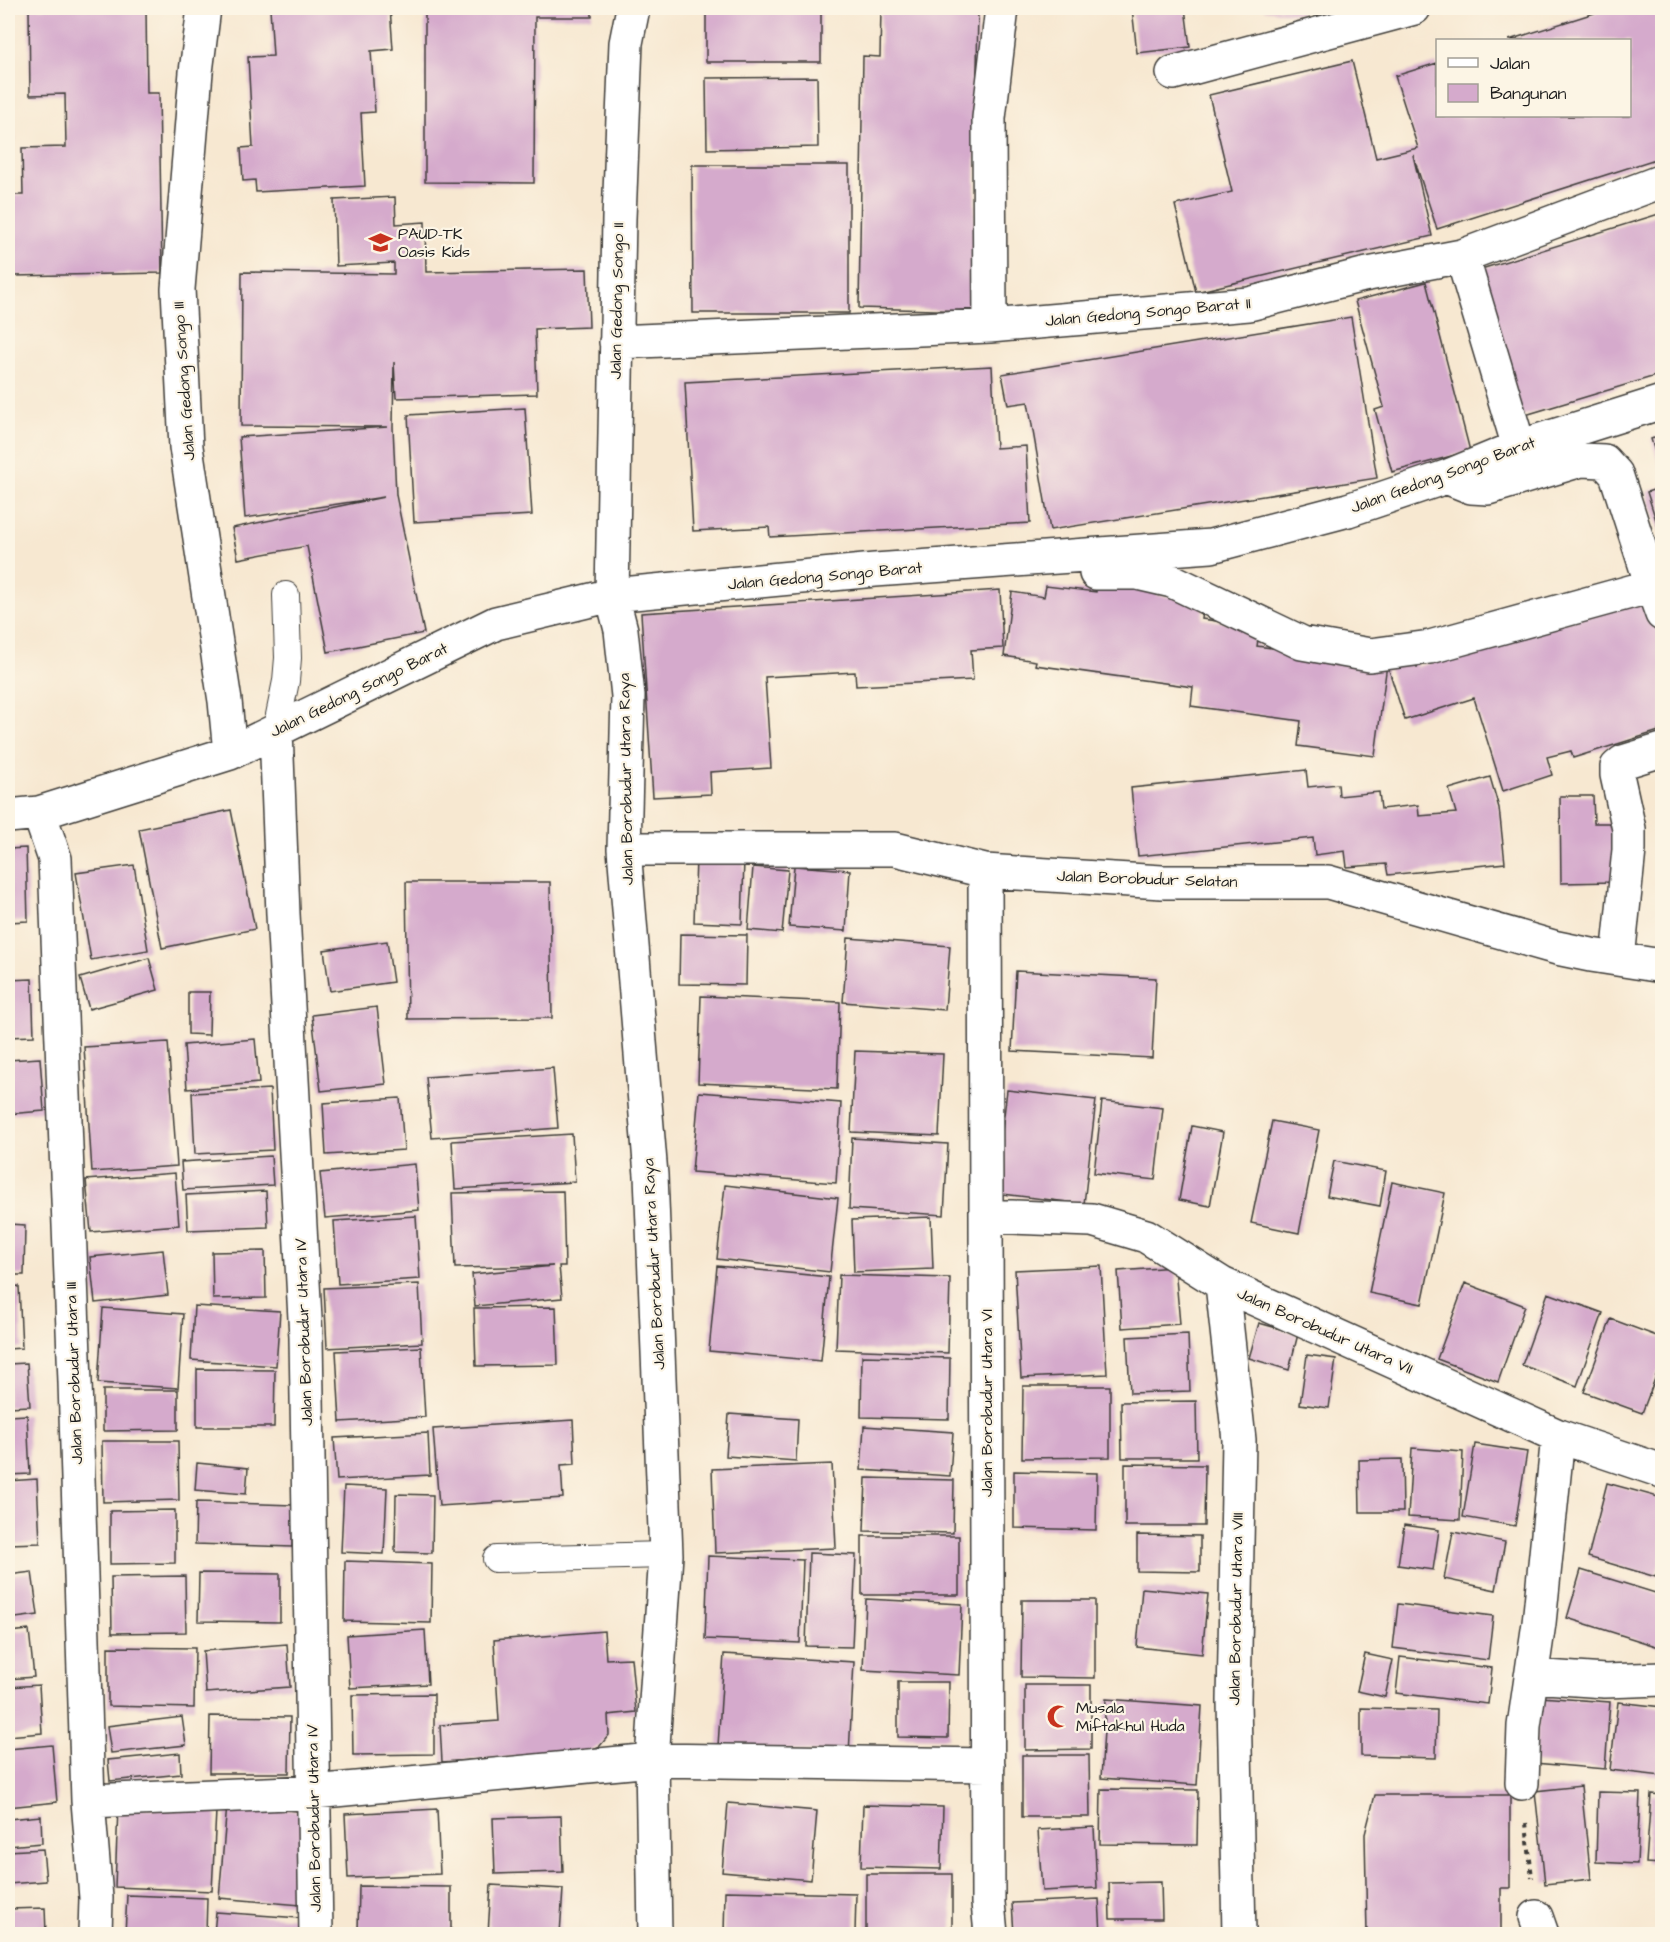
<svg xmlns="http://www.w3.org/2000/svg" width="1670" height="1942" font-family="'Architects Daughter',sans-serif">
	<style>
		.building { fill: #d5aacc }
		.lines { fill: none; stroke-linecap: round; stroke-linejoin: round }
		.lane-casing { stroke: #3d3b37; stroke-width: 28 }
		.street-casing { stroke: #3d3b37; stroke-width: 36 }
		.path { stroke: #3d3b37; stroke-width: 4; stroke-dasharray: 4.5 4.5; stroke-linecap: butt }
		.lane { stroke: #fff; stroke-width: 26 }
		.street { stroke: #fff; stroke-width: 33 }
		.labels { text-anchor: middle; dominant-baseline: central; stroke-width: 4.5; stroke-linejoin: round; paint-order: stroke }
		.poi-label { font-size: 16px; fill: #1c1c1c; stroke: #fcf5e5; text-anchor: start }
		.street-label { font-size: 16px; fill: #1c1c1c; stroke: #fcf5e5 }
	</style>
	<rect width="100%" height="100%" fill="#fcf5e5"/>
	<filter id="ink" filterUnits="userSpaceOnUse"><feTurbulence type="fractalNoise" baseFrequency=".0167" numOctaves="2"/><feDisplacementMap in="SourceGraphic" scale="12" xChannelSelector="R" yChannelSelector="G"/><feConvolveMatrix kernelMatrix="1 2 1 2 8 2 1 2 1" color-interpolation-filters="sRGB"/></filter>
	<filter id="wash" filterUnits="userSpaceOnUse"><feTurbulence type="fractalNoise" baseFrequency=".008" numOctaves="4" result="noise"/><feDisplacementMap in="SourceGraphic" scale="24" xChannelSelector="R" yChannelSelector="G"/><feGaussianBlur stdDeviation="1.35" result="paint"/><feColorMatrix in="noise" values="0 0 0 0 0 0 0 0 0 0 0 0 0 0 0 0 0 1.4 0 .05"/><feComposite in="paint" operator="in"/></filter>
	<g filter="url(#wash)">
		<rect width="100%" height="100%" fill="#f7e8d1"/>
		<g id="blocks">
			<path class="building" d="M29,8h117l1,85h12l3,180 -148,3 -2,-81h11l-1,-47 44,-1 -1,-53 -35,1z
				M270,8h120l3,41 -22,2 4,61 -14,1 4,73 -109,6 -1,-12 -12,1 -2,-33 12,-1 -5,-90 25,-1z
				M425,8h167v9h-57l-1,166 -109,-1z
				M706,8h115v54h-115z
				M881,8h97l-5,303 -114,-3 4,-252 17,1z
				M1132,8h53l5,39 -53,6z
				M1265,8h37v6l-38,-4z
				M1610,8h52v149l-225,72 -24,-74 19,81 -236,56 -21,-87 57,-13 -23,-97 143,-34 24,97 42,-10 -23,-72 42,-13v53h193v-76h-121z
				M8,34h2l5,108h-7z
				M817,77l1,70 -111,2 -1,-71z
				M692,165h157v148h-156z
				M395,197l1,27 29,-2 1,50 161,-3 2,58 -54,2 2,65 -141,4 -2,-36 -1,65 3,68 28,138 -96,19 -21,-106 -69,13 -6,-31 152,-31 -139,21 -6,-81 149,-10 -147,-1 1,-154 152,2v-11l-58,3 -2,-66z
				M1662,213v161l-140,42 -44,-146z
				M1426,282l44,169 -78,21 -17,-62 9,-3 -29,-106z
				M1351,317l26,161 -327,52 -22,-128 -20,3 -6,-31z
				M992,366l4,82 30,-2 4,77 -260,14 -1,-10 -76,4 -8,-149z
				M525,408l7,107 -118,7 -6,-107z
				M1662,435v39l-11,-35z
				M1662,487v52l-15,-47z
				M1097,583l61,9 -1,3 47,7 -2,17 58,8 -3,19 130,18 26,-8 4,11 231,-72 14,46v89l-89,28 -2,-7 -24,6 5,18 -49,16 -29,-93 -69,22 -18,-56 -12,92 -77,-10 3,-25 -110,-15 2,-19 -158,-22 1,-4 -32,-5 8,-64 32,5 2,-11 50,6z
				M1000,590l3,58 -32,2 2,30 -117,6 -1,-14 -90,5 6,91 -61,4 1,22 -58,3 -12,-184z
				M1306,770l2,17 30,-3 1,12 40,-4 2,17 37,-4 1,11 37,-3 -7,-24 41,-12 9,31 6,55 -117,12 -2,-11 -39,3 -2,-16 -30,4 -2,-17 -175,18 -7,-68z
				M1560,796h33l1,27h20l1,59 -54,1z
				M231,810l24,119 -93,19 -23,-119z
				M26,848l2,73 -20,1v-73z
				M696,858l48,2 -2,64 -48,-2z
				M134,865l14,85 -57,10 -15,-87z
				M794,866l56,4 -4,61 -57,-4z
				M753,867l35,3 -6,63 -34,-3z
				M406,882h144l2,136 -144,1z
				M680,934l67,1 -1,50 -67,-1z
				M848,938l102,8 -5,64 -102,-8z
				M387,941l6,41 -63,9 -6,-41z
				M149,958l9,32 -69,19 -9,-31z
				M1016,971l140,7 -4,80 -140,-7z
				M32,979l2,57 -26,1v-57z
				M188,992h22l-1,43 -21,-1z
				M701,996l139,6 -3,87 -139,-6z
				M377,1007l9,77 -65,7 -9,-76z
				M255,1039l4,44 -72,6 -3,-44z
				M168,1042l9,124 -85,6 -8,-125z
				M855,1051l88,3 -4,82 -88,-4z
				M40,1058l4,53 -36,3v-54z
				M553,1068l5,60 -126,10 -6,-61z
				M270,1089l3,61 -78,4 -3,-61z
				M1007,1090l89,10 -12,104 -89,-11z
				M699,1092l142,11 -5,80 -144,-11z
				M400,1098l4,52 -78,5 -3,-52z
				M1102,1101l61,7 -8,72 -61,-7z
				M1272,1121l47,9 -20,103 -48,-10z
				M1192,1126l31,6 -13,74 -31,-6z
				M572,1134l3,48 -120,7 -3,-48z
				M852,1138l96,6 -4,71 -95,-6z
				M271,1156l2,29 -90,5 -2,-28z
				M1334,1161l52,10 -6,35 -53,-10z
				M415,1164l4,46 -94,8 -5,-45z
				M175,1173l4,52 -88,7 -5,-52z
				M1392,1182l53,11 -23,111 -53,-11z
				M725,1185l113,13 -8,74 -113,-13z
				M266,1191l2,36 -80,3 -2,-35z
				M563,1191l2,75h-6l3,32 -87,8 -3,-32 81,-8 -98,2 -3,-75z
				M416,1216l4,63 -82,5 -4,-63z
				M931,1217l2,52 -79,3 -2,-52z
				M8,1224l17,1 -1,50h-16z
				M163,1250l5,45 -73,8 -5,-46z
				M265,1251l1,47 -53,1 -1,-47z
				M717,1266l112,11 -8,84 -112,-10z
				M1101,1266l6,108 -86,4 -6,-108z
				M1175,1267l5,57 -58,4 -4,-57z
				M839,1275l111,3 -2,75 -112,-4z
				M1465,1283l60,23 -27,76 -61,-23z
				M419,1284l3,59 -95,5 -3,-60z
				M19,1286l3,62 -14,1v-62z
				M1548,1293l55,20 -26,73 -55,-21z
				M194,1306l86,5 -4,55 -85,-6z
				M556,1307l2,58 -82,1 -2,-58z
				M103,1308l80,6 -5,74 -80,-5z
				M1611,1319l51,19v22l-20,53 -58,-21z
				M1259,1323l39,11 -9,36 -40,-12z
				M1188,1334l2,57 -60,2 -3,-56z
				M421,1347l4,70 -85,5 -4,-71z
				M1307,1355l29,4 -7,49 -29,-4z
				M862,1356l88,2 -1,61 -88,-2z
				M27,1363l3,43 -22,1v-43z
				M197,1369l78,1 -1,57h-77z
				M1023,1386h87v71l-88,1z
				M103,1390h75v40l-75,1z
				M1196,1401l1,57h-75l-1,-56z
				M729,1414l69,5 -2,42 -70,-5z
				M27,1415l3,59 -22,1v-59z
				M573,1420l2,44 -14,1 2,33 -124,8 -6,-77z
				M864,1426l89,6 -3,44 -89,-6z
				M428,1433l2,42 -93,5 -3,-42z
				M102,1441h76l1,59 -76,2z
				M1475,1444l52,8 -12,74 -52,-9z
				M1412,1448l51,4 -3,68 -52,-3z
				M1402,1459l1,53h-43l-1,-52z
				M197,1463l51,5 -2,26 -51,-4z
				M832,1464l4,84 -121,5 -3,-84z
				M1125,1464l80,1 -1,61h-79z
				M1014,1471l83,2 -1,57 -82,-2z
				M866,1478l88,2 -1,53 -89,-2z
				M37,1479l3,64 -32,1v-63z
				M1607,1483l55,15v54l-6,25 -68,-20z
				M344,1486l43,2 -3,66 -43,-2z
				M396,1494l37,1 -1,58 -37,-1z
				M196,1502l97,3 -1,42 -97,-3z
				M175,1510v53l-65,1v-53z
				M1404,1525l35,5 -6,40 -35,-5z
				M1453,1532l52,10 -9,48 -52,-11z
				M1137,1535l63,1v36l-63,-1z
				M862,1536h97v59h-97z
				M809,1553l47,2 -4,92 -46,-1z
				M708,1556l95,4 -3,83 -95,-4z
				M345,1561l87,3 -1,59 -87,-2z
				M1581,1570l81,25v39l-3,13 -92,-29z
				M32,1572l6,43 -30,4v-44z
				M199,1573l81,1v48l-82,-1z
				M185,1576l1,56 -74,1 -1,-56z
				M1142,1588l66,6 -6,60 -65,-7z
				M866,1599l96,5 -3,71 -96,-5z
				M1022,1600h73v78l-74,-1z
				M1398,1604l95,12 -5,44 -95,-12z
				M29,1630l5,47 -26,2v-47z
				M425,1630l3,54 -78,4 -3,-53z
				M604,1631l2,28 25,-1 5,54 -28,3 1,20 -9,11 -14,6 -144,10 -2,-37 59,-4 -5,-81z
				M287,1644l3,43 -84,6 -3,-42z
				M108,1647l87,1 -1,60 -86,-2z
				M724,1654l130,8 -5,92 -131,-8z
				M1365,1654l28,6 -8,37 -28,-6z
				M1400,1657l92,11 -4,36 -92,-11z
				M898,1682h51l-1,56 -50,-1z
				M39,1685l3,48 -34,3v-49z
				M1025,1685h66v64l-66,1z
				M434,1694v60l-81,1 -1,-60z
				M1540,1697l70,5 -5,67 -71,-6z
				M1106,1699l96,7 -5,79 -96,-7z
				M1618,1702l44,5v69l-52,-6z
				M1361,1708l76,2 -1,48 -75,-2z
				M210,1716l80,1 -1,56h-80z
				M182,1717l4,28 -75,8 -4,-27z
				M52,1745l5,57 -49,5v-58z
				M180,1753l1,21 -71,7 -2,-21z
				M1022,1755h67l1,62h-68z
				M1581,1786l10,93 -46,5 -10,-93z
				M1101,1789l97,1 -1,55 -97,-1z
				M1598,1792l42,1 -3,71 -41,-2z
				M1651,1794l11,1v69l-16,-1z
				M1375,1795h135v93h-9v46h-134l-2,-100z
				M728,1803l89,8 -6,69 -89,-8z
				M227,1805l81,7 -7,93 -82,-7z
				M863,1805l80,2 -2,62 -80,-2z
				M118,1807l98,4 -4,80 -97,-4z
				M437,1809l3,65 -92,4 -3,-64z
				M41,1816l1,27 -34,3v-27z
				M561,1816l2,56 -68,2 -2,-56z
				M1094,1827l3,61 -55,3 -4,-61z
				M43,1849l3,32 -38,3v-33z
				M866,1874h86v60h-86z
				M1161,1882l1,37h-52l-1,-36z
				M491,1885l72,4 -3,45h-72z
				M359,1886l92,1v47l-93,-2z
				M725,1891l131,3 -1,40h-131z
				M127,1895l80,3 -1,36h-81z
				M1099,1899l2,35h-87l-2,-31z
				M45,1908l1,26h-38v-25z
				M216,1912l84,6 -1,16h-85z"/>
		</g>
	</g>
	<g filter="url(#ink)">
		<use href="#blocks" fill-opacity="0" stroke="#3d3b37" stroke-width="1.5"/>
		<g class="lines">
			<defs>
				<path id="lane" d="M276,730l10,-49 2,-23 -2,-63
					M496,1559l170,-4"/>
				<path id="street" d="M204,8l-8,64 -18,217 8,158 39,254 5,52
					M633,8l-7,35 -7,175 -7,377 9,35 7,66 -4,153 27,326 15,380 -14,205 3,174
					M1173,73l241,-65
					M1462,256l57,191
					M990,326l-1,-208 13,-110
					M616,342l374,-16 259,-22 114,-29 99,-19 200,-75
					M1446,477l25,10 17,1 93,-28 23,1 12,13 36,112 10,28
					M1096,573h41l35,8 130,62 68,12 60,-8 222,-61
					M276,730l7,184 23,423 10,597
					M39,813l16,46 20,523 13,419 8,97 -1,36
					M8,816l31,-3 191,-60 266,-130 116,-28 263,-25 336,-24 137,-36 98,-33 73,-30 143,-45
					M624,849h271l90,22 177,11h166l229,66 34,7 71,11
					M985,871l3,1032 3,31
					M1618,959l11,-109v-21l-12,-54v-8l6,-5 39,-12
					M986,1216l106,4 54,16 76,48 336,152 104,35
					M1222,1284l17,156 -5,261 5,233
					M1531,1676l74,5 57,-2
					M1522,1783l2,-57 15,-103 19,-187
					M88,1801l226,-9 338,-32 336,5
					M1536,1917l6,17"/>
			</defs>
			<use href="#lane" class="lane-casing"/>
			<use href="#street" class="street-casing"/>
			<path class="path" d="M1526,1823l6,55"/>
			<use href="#lane" class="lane"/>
			<use href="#street" class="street"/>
		</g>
	</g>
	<defs>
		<symbol id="school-bare" viewBox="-9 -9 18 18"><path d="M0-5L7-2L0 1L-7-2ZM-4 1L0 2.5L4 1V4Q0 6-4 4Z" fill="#c8321e" stroke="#fcf5e5" stroke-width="2.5" paint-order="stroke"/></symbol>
		<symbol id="mosque-bare" viewBox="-9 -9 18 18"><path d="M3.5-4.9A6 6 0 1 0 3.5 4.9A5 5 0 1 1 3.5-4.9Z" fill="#c8321e" stroke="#fcf5e5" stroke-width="2.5" paint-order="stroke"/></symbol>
	</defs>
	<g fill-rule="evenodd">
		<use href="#school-bare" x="364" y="226" width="33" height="33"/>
		<use href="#mosque-bare" x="1042" y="1700" width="33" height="33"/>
	</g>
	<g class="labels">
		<g class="poi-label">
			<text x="398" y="234">PAUD-TK<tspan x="398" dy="18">Oasis Kids</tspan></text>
			<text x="1076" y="1708">Musala<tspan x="1076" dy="18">Miftakhul Huda</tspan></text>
		</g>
		<g class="street-label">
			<text transform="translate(617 301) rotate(-89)">Jalan Gedong Songo II</text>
			<text transform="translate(1148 312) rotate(-5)">Jalan Gedong Songo Barat II</text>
			<text transform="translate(184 381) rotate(-94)">Jalan Gedong Songo III</text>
			<text transform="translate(1443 475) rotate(-20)">Jalan Gedong Songo Barat</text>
			<text transform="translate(825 576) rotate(-5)">Jalan Gedong Songo Barat</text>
			<text transform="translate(359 690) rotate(-26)">Jalan Gedong Songo Barat</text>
			<text transform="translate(626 779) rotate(-91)">Jalan Borobudur Utara Raya</text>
			<text transform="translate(1147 879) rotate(2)">Jalan Borobudur Selatan</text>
			<text transform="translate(654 1264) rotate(-93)">Jalan Borobudur Utara Raya</text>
			<text transform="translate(1325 1331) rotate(24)">Jalan Borobudur Utara VII</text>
			<text transform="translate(304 1332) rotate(-92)">Jalan Borobudur Utara IV</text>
			<text transform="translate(74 1373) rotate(-92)">Jalan Borobudur Utara III</text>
			<text transform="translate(987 1403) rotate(-90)">Jalan Borobudur Utara VI</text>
			<text transform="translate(1236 1609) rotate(-89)">Jalan Borobudur Utara VIII</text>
			<text transform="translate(314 1818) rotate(-91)">Jalan Borobudur Utara IV</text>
		</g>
	</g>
	<rect width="1670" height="1942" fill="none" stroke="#fcf5e5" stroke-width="30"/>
	<rect x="1436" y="39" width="195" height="78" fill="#fcf5e5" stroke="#a29e95" stroke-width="1.5"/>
	<rect x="1448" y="58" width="30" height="9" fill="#ffffff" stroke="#a29e95" stroke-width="1.5"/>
	<text x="1490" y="69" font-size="18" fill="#1c1c1c">Jalan</text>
	<rect x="1448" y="84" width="30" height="18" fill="#d5aacc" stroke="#a29e95" stroke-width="1.5"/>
	<text x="1490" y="99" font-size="18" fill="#1c1c1c">Bangunan</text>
</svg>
